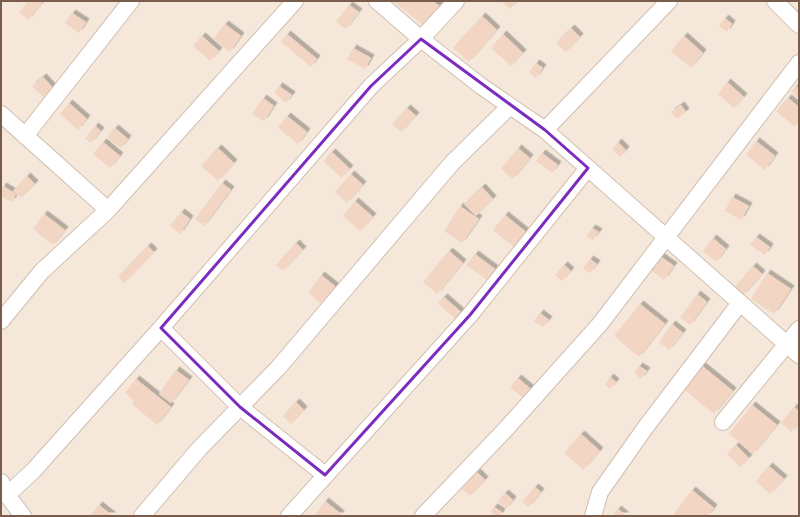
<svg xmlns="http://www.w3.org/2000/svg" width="800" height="517" font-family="Arial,sans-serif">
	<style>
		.residential { fill: #f5e8da }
		.building { fill: #f3d5c3; filter: url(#shadow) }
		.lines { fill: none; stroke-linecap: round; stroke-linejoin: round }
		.minor-casing { stroke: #d1beb0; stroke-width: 18 }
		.minor { stroke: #fff; stroke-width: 16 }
		.marked { fill: none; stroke: #7b2cbf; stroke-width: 3; stroke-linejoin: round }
	</style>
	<defs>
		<filter id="shadow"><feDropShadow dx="3.5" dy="-3.5" stdDeviation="0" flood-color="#0004"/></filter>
	</defs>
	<rect width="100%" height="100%" fill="#fdf6ec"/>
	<path class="residential" d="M1,1h798v515h-798z"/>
	<path class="building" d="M29,1h11l2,2 -14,17 -9,-8z
		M393,1h40l9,7 -15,20z
		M501,1h16l-7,8z
		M349,5l10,7 -13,17 -10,-7z
		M72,13l14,9 -7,11 -14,-10z
		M482,16l15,14 -28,32 -16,-14z
		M725,18l7,6 -5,8 -8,-6z
		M225,24l16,12 -11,16 -17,-13z
		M571,28l9,9 -14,15 -10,-9z
		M287,34l30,25 -6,8 -30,-25z
		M503,34l20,19 -12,13 -20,-18z
		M202,36l17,15 -9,10 -17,-15z
		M684,36l19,17 -12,15 -20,-17z
		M353,48l18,10 -6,11 -18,-10z
		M536,63l7,5 -7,10 -7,-6z
		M43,77l10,11 -10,9 -11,-11z
		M727,82l17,15 -10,11 -16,-14z
		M279,86l13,9 -6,8 -12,-10z
		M796,86l3,3v8l-1,1 -7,-6z
		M263,98l11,8 -10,15 -12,-7z
		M788,98l11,9v15l-4,5 -19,-16z
		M69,103l18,16 -9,11 -18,-16z
		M681,105l5,7 -9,7 -6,-7z
		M407,108l9,8 -15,16 -9,-8z
		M287,116l20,16 -9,12 -20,-16z
		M95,126l6,5 -10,12 -6,-4z
		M115,128l13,11 -7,9 -14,-11z
		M756,141l19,15 -10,14 -19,-15z
		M103,142l17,14 -10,12 -17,-14z
		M618,142l8,8 -6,7 -8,-7z
		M218,148l16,15 -16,18 -17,-15z
		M518,148l12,10 -17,21 -12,-10z
		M332,152l18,17 -9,9 -18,-17z
		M542,153l16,12 -6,8 -16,-12z
		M351,174l12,11 -16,18 -12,-11z
		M27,176l8,8 -14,14 -8,-7z
		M222,183l9,7 -27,36 -9,-7z
		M3,186l13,8 -4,8 -11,-6v-7z
		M482,187l11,12 -17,17 -12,-12z
		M732,197l17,9 -8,14 -16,-9z
		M355,201l18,16 -13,14 -17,-15z
		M460,206l19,13 -17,24 -18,-12z
		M181,212l9,7 -10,15 -10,-8z
		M44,214l21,16 -12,15 -20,-16z
		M505,215l21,17 -12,15 -21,-17z
		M592,228l7,4 -6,8 -7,-4z
		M756,237l14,10 -5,8 -15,-10z
		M713,238l13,11 -10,13 -13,-11z
		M296,243l7,7 -20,21 -7,-6z
		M148,246l6,6 -30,31 -6,-6z
		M449,251l14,12 -26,31 -14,-12z
		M475,254l20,15 -8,11 -21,-15z
		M660,256l14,10 -10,14 -13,-10z
		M590,259l7,5 -7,9 -7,-5z
		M564,265l7,6 -9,10 -7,-6z
		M753,266l9,8 -19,22 -9,-8z
		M767,273l24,16 -17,25 -23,-15z
		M321,275l19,15 -13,18 -19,-15z
		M697,294l10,8 -17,23 -10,-7z
		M444,297l17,15 -6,7 -17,-16z
		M640,304l25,20 -26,33 -25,-21z
		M540,313l9,7 -6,7 -9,-6z
		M672,324l11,9 -14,17 -10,-8z
		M701,365l32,26 -19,23 -32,-26z
		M639,366l8,5 -6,8 -7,-6z
		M176,370l13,10 -18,23 -12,-9z
		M610,377l6,5 -6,7 -5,-5z
		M518,378l14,12 -8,9 -14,-12z
		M136,379l35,28 -14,18 -25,-21 2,-3 -9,-8z
		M296,402l8,8 -13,14 -8,-8z
		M752,405l25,20 -24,29 -24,-20z
		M794,407l5,4v11l-8,10 -10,-9z
		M581,434l19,17 -17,19 -19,-17z
		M736,445l13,13 -9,9 -13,-13z
		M769,466l15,13 -14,15 -14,-13z
		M477,472l8,8 -15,16 -8,-7z
		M535,487l6,5 -12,15 -7,-5z
		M692,490l22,18 -6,8h-31l-3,-2z
		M505,493l8,7 -7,9 -8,-8z
		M325,501l16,13 -1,2h-26z
		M99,505l14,11h-23z
		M494,507l8,5 -2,4h-4l-6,-4z
		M618,509l8,7h-14z"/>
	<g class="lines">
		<defs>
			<path id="minor" d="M377,1l44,38 60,47 64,44 254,225
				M775,1l24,24
				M1,114l107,96
				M545,130l124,-129
				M25,136l106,-135
				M1,321l41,-50 66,-61 187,-209
				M161,328l79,79 85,68
				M723,422l76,-93
				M1,482l6,13 16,21
				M7,495l26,-24 128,-143 210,-242 50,-47 35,-38
				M142,516l57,-67 79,-81 174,-205 58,-57
				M289,516l181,-201 118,-147
				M423,516l82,-86 95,-106 199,-261
				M593,516l7,-24 45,-64 95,-125"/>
		</defs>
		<use href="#minor" class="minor-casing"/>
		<use href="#minor" class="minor"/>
	</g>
	<path class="marked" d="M421,39l124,91 43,38 -118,147 -145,160 -85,-68 -79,-79 210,-242z"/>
	<rect width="800" height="517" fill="none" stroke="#7a5c4d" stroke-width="4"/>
</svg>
